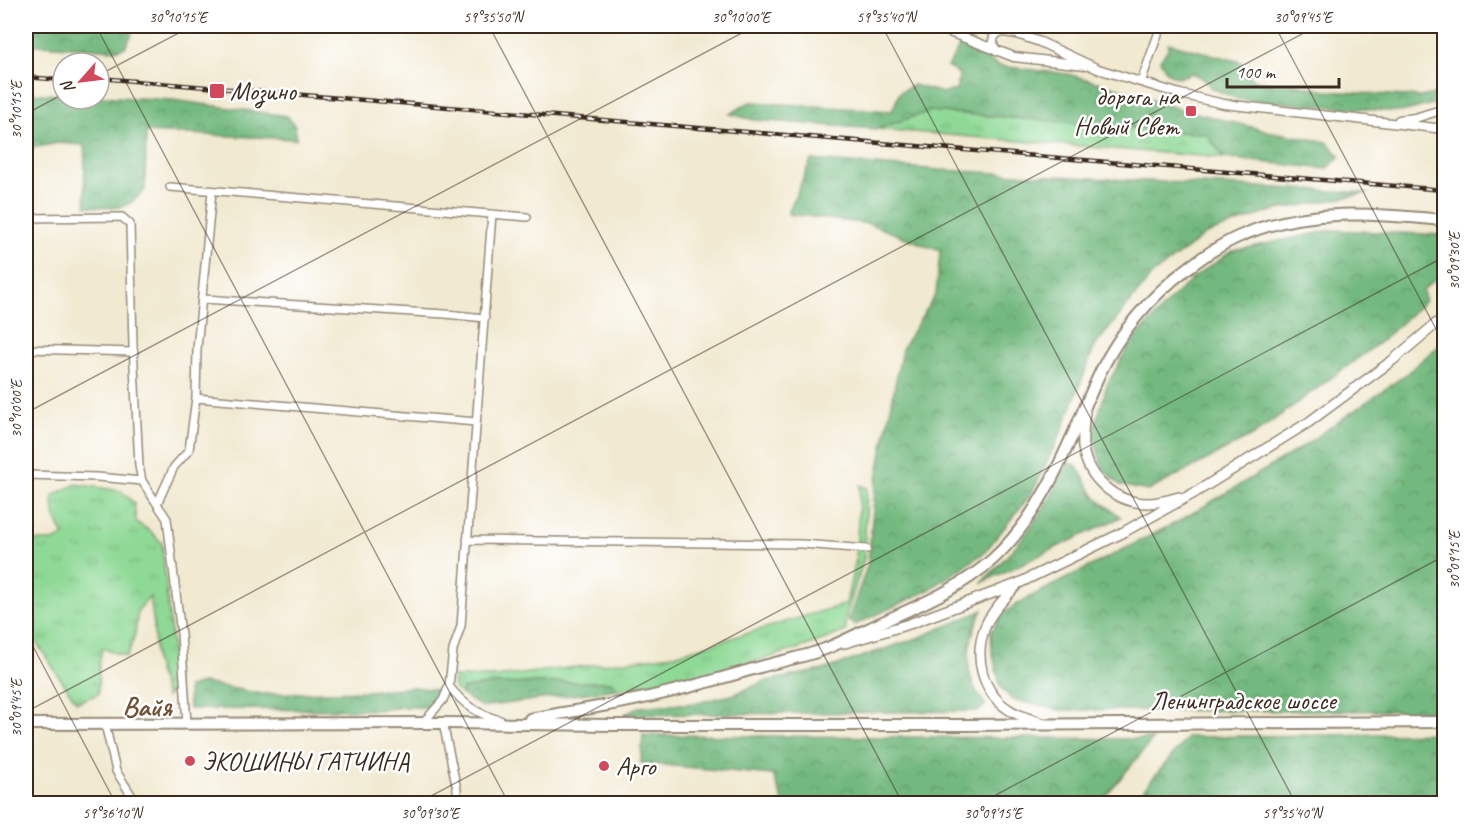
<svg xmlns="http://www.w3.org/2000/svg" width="1470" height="829" font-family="Caveat,sans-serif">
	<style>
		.grass { fill: url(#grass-tufts); stroke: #65825a; stroke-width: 1.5 }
		.forest { fill: url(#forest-crowns); stroke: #57724e; stroke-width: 1.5 }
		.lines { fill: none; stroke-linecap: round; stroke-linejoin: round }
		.minor-casing { stroke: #968a77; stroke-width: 10 }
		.tertiary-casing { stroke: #968a77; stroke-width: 11 }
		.secondary-casing { stroke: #968a77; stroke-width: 12 }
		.primary-casing { stroke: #968a77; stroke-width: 14 }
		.minor { stroke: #fff; stroke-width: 7 }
		.tertiary { stroke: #fff; stroke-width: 8 }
		.secondary { stroke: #fff; stroke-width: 9 }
		.primary { stroke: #fff; stroke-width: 10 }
		.rail-casing { stroke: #3b2a1e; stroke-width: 4.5 }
		.rail { stroke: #fff; stroke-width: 2; stroke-dasharray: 7; stroke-linecap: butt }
		.ticks { fill: none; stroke: #3b2a1e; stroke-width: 1.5; stroke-opacity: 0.45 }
		.poi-dot { fill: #d1495b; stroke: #fff; stroke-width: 2 }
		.labels { text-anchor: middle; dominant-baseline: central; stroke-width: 5; stroke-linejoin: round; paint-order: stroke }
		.poi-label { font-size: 26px; fill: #3b2a1e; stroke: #fff; text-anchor: start }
		.street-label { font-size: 26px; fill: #3b2a1e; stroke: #fff }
		.quarter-label { font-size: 28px; font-weight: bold; fill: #715337; stroke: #fff }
		.neatline { fill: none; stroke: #3b2a1e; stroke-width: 2 }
		.ticks-label { font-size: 15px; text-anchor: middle; fill: #3b2a1e }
	</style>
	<defs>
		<pattern id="grass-tufts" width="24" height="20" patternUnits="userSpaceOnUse" patternTransform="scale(1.5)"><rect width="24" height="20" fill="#8fd996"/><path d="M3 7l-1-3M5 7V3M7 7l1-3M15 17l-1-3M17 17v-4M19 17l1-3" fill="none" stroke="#7cba81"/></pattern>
		<pattern id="forest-crowns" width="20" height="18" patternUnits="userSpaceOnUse" patternTransform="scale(1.5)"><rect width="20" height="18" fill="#73b97f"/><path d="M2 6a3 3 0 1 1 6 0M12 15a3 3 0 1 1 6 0" fill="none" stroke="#609767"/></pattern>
	</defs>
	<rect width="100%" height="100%" fill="#fff"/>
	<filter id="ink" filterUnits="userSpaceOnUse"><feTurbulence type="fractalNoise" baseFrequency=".0167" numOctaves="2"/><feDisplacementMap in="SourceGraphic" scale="12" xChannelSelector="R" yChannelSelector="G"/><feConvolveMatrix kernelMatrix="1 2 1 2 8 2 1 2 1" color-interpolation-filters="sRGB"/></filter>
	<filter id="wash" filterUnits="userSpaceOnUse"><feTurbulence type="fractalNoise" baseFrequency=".008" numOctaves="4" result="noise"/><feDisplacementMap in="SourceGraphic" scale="24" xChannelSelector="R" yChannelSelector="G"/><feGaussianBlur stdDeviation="1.35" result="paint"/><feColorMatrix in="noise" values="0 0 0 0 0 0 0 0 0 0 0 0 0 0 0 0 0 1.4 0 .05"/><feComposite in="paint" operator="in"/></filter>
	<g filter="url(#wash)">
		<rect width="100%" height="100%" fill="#f1e9d0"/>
		<path class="grass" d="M930,111l277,23 17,24 -347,-29z
			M76,484l45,7 13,12 2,19 14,9 12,12 14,143 -10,11 -11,-36 -1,-36 -4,-28 -12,13 -3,24 -8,23 -25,-9 -3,17 -1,29 -21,8c-17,-22 -30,-46 -47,-68h-4v-93h27l11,-5 -10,-21 -1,-19z
			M860,485l7,3 -3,70 -19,62 1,11c-73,30 -151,47 -228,58l-7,-7 -120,2 -29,5v6l-8,-7 -1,-11h43l178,-22 172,-51 10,-46z"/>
		<path class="forest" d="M26,26h96l10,8 -7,13 -10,3 -89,-6z
			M1168,43l73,19 11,17 18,5h26l31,7 94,6 23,-5v7l-7,4 -36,9 -163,-13 -27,-11 -6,-8 -13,-7c-17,7 -24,5 -32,-13l8,-11z
			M960,45l39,21 69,8 56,16 52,18 91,23 60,11 13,14 -13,13 -103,-11 -17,-24 -277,-23 -53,18 -123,-9 -24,-6 20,-12 142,9 8,-19 13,-7 30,8 14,-3 2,-16 -11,-7z
			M26,93l37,2v4h36v-3l74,4 114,16 8,10 1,13 -150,-7 -1,58c-22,23 -29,18 -59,16 -3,-21 0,-41 -2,-61l-26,-2 -32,6z
			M811,160l130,10 427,23 -96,18 -66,23 -54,41 -57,71 -32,82 -31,65 -48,60 -57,38 -72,34 -7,-4 20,-57 7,-75 27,-140 34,-55 4,-43 -70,-27 -82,-10z
			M1331,230l113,5v37l-21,18 2,11 -46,42 -126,92 -105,56 -28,-6 -18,-17 -9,-35 14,-48 23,-41 42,-46 24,-22 36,-25z
			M1444,341v370l-385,-1 -48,-11 -11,-13 -8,-35 -1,-19 12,-19 25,-15 155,-79 116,-70 106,-74z
			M1068,463l8,2 19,32 26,20 -140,66c39,-38 64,-70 87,-120z
			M983,610c-12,20 -20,51 -10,74 2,7 8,14 13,21l-7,6 -355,4 15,-8 57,-4 36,-8 34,-14 57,-11 100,-34z
			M577,682h34l7,7 -136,18 -20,-12v-6l29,-5z
			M203,683l59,11 106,-3 47,-4 20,3 5,8 -4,8 -5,1h-29l-20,3 -193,-1 -1,-22z
			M1444,733v70h-312l56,-66z
			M643,735l510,4 -53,64 -316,1 -11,-29 -132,-12z"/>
	</g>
	<g filter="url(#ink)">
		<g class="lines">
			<defs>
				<path id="minor" d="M1141,82l20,-56
					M170,187l357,30
					M26,218l96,-1 8,7 3,121 6,121 3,15 25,38 14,115 6,90
					M203,299l242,15 40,4
					M26,349l108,3
					M196,398l280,24
					M26,475l71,2 45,4
					M157,504l17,-37 15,-17 7,-52 1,-49 15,-158
					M467,540l335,4 65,5
					M449,686c15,19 28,28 51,34
					M423,723l20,-23 6,-14 4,-36 8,-24 31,-412
					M443,723l14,66v15
					M105,724l11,47 21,33"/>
				<path id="tertiary" d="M934,26l80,31 71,8
					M965,26l52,8 23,8 58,27 82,25 44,10 220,25
					M996,51c-5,-8 -4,-16 5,-20
					M1399,120l16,-2 29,-9"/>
				<path id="secondary" d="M1085,410c-1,12 -3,25 -2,37 4,31 32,56 64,56 11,0 22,-3 32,-6
					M1016,586c-11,12 -25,26 -31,41 -11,29 -4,64 23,82 10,7 23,10 34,14
					M845,643l64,-19 108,-40 103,-50 76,-42 113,-70 84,-62 51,-43"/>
				<path id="primary" d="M530,719c42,-8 85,-14 127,-24 34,-8 69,-18 103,-28 21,-6 44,-10 65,-18 22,-9 44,-21 66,-31 36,-16 72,-32 102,-59 50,-46 74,-112 101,-173 18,-43 45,-77 80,-107 22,-18 45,-35 71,-45 63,-27 133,-20 199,-14
					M26,724l417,-1 170,2h352l479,-3"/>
			</defs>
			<use href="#minor" class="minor-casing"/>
			<use href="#tertiary" class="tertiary-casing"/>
			<use href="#secondary" class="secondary-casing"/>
			<use href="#primary" class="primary-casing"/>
			<use href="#minor" class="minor"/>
			<use href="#tertiary" class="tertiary"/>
			<use href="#secondary" class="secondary"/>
			<use href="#primary" class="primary"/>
			<defs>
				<path id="rail" d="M26,77l37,3
					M99,78l1345,112"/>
			</defs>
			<use href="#rail" class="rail-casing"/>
			<use href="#rail" class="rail"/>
		</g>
	</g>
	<path class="ticks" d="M96,26l413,778M489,26l414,778M882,26l414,778M1275,26l169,318M99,75l93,-49M26,114l37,-20M26,413l729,-387M26,633l90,171M26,712l1291,-686M416,804l1028,-547M979,804l465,-248"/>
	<g class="poi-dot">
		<rect x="209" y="83" width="16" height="16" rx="3"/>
		<rect x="1185" y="105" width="12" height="12" rx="3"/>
		<circle cx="190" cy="761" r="6"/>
		<circle cx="604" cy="766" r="6"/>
	</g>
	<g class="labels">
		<g class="poi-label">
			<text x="230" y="91">Мозино</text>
			<text x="1179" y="96" text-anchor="end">дорога на<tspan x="1179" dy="30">Новый Свет</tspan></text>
			<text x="202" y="761">ЭКОШИНЫ ГАТЧИНА</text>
			<text x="616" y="766">Арго</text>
		</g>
		<g class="street-label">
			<text x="1243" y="700">Ленинградское шоссе</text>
		</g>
		<g class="quarter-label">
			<text x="147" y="706">Вайя</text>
		</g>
	</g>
	<rect width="1470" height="829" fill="none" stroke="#fff" stroke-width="66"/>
	<g transform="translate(81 81) rotate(242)"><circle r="28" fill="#ffffff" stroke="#b1aaa5" stroke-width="1.5"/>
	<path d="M0-4.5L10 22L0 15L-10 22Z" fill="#d1495b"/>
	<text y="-9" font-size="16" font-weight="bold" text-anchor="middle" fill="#3b2a1e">N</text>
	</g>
	<path d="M1227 78v9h112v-9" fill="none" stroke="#3b2a1e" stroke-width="3"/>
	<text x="1236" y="78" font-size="18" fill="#3b2a1e" stroke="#ffffff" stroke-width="4.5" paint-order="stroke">100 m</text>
	<rect x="33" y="33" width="1404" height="763" class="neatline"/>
	<g class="ticks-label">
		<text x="178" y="22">30°10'15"E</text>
		<text x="493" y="22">59°35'50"N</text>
		<text x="741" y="22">30°10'00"E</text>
		<text x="886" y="22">59°35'40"N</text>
		<text x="1303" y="22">30°09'45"E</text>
		<text transform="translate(16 110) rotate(-90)" y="5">30°10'15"E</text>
		<text transform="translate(1454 261) rotate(-90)" y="5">30°09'30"E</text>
		<text transform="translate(16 409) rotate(-90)" y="5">30°10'00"E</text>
		<text transform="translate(1454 560) rotate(-90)" y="5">30°09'15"E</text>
		<text transform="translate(16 708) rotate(-90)" y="5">30°09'45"E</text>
		<text x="112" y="818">59°36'10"N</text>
		<text x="430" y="818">30°09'30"E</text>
		<text x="993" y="818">30°09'15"E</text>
		<text x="1292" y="818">59°35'40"N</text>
	</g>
</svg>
